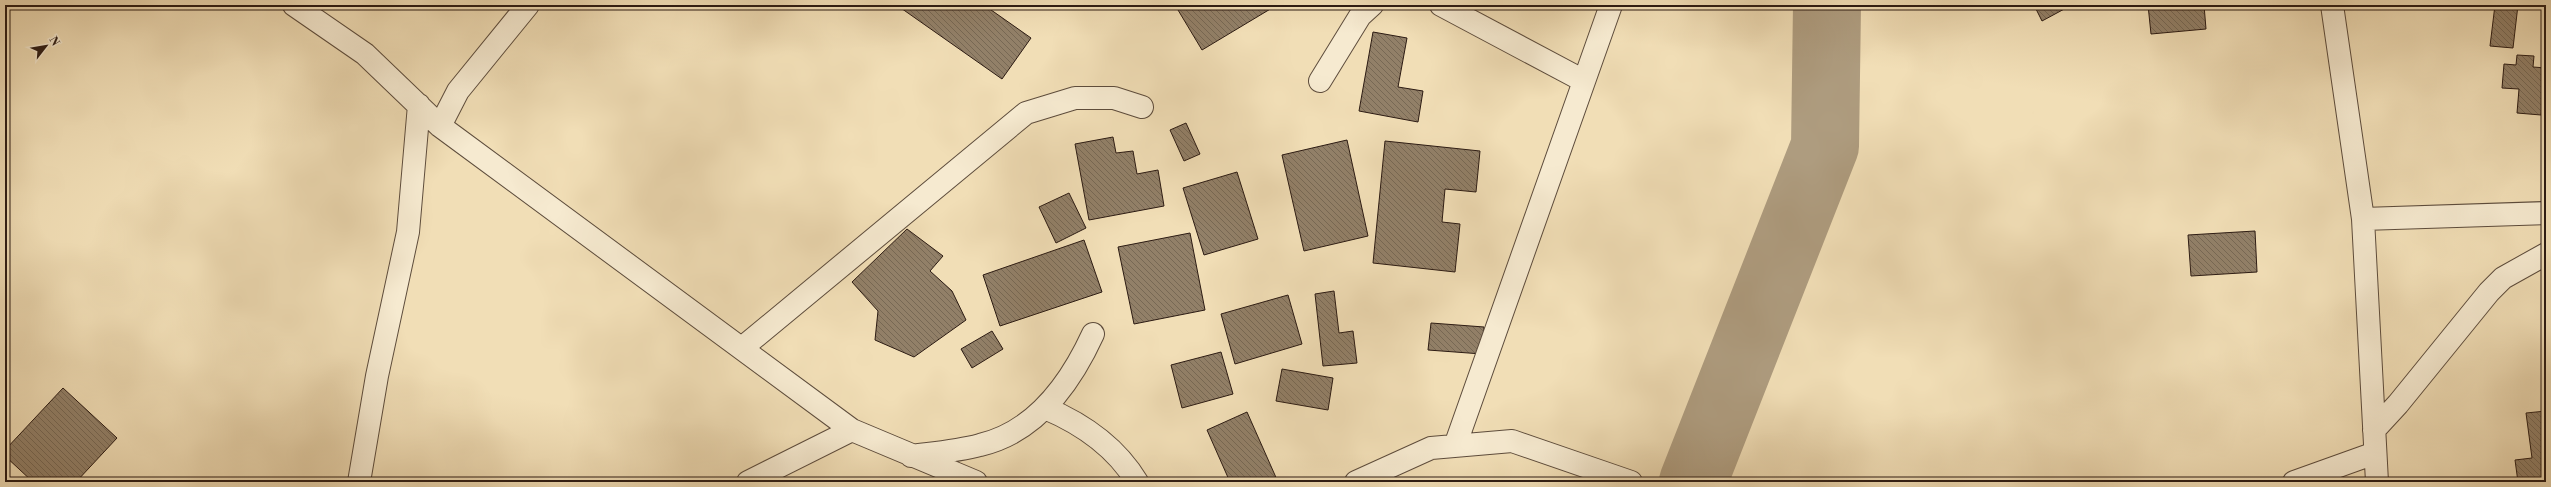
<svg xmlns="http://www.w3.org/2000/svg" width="2551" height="487" font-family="'Libre Bodoni',serif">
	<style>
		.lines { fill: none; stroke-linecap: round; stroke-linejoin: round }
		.river { stroke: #ae9c7f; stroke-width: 68 }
		.building { fill: url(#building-back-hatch); stroke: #2c1b13 }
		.street-casing { stroke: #5d4c3c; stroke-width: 24 }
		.street { stroke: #f6ead0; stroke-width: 22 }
	</style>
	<defs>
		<pattern id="building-back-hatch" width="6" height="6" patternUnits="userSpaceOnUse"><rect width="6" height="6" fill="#928068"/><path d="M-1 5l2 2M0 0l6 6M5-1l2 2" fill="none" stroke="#776854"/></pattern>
	</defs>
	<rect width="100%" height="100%" fill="#f1deb6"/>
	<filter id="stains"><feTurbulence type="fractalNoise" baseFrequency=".005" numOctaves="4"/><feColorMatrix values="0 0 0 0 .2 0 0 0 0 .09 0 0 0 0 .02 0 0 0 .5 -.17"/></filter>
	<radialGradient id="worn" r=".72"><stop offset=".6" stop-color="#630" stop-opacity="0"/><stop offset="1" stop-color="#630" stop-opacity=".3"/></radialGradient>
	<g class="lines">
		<path class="river" d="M1693,482l132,-336 2,-141"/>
	</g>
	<path class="building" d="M984,5l47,33 -29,41 -104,-73z
		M1175,5h102l-75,45z
		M2034,5h33l1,2 -26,14z
		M2148,5h56l2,24 -55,5z
		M2495,5h23l-5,43 -23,-2z
		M1373,32l34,6 -9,49 25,4 -5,31 -59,-11z
		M2517,55l17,1 -1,11 13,1 -5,47 -24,-2 2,-24 -17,-1 2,-24 12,1z
		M1186,123l14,31 -16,7 -14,-31z
		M1113,137l3,16 17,-2 4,23 21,-4 6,36 -75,14 -14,-76z
		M1347,140l21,96 -64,15 -22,-96z
		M1385,141l95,10 -4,41 -31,-3 -3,33 18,2 -5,48 -82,-9z
		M1237,172l21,67 -54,16 -21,-67z
		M1069,193l17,35 -30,15 -17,-36z
		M907,229l36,27 -13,15 22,20 14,29 -52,37 -39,-17 3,-29 -26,-29z
		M2255,231l2,41 -66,4 -3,-41z
		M1190,233l15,77 -71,14 -16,-77z
		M1084,240l18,52 -102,34 -17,-51z
		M1334,291l5,42 14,-2 4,32 -34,3 -8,-72z
		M1288,295l14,49 -67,20 -14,-50z
		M1431,323l53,4 -2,27 -54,-4z
		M992,331l11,18 -31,19 -11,-19z
		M1221,352l12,42 -51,14 -11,-43z
		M1282,369l51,9 -5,32 -52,-9z
		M63,388l54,50 -41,44h-43l-28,-26v-6z
		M2546,411v71h-28l-3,-22 17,-2 -6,-45z
		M1247,412l31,70h-48l-23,-52z"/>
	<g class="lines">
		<defs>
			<path id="street" d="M294,5l71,49 75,72 412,304 124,52
				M1441,5l143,76
				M2332,5l31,214 14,263
				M1320,81l40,-65 12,-11
				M440,126l18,-35 70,-86
				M2363,219l183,-6
				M742,348l284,-235 49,-15h39l28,9
				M1045,408c38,16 71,39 92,74
				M2374,430l24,-26 91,-112 14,-14 43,-24
				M1455,446l156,-441
				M911,456c23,-3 47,-5 69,-11 56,-13 91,-63 113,-111
				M359,482l18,-106 31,-144 11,-127
				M748,482l104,-52
				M1356,482l75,-34 81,-7 119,41
				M2294,482l81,-29"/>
		</defs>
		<use href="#street" class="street-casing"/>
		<use href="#street" class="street"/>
	</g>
	<rect width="2551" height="487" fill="none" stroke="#f1deb6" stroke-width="20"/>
	<rect x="6" y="6" width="2539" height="475" fill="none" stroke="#2c1b13" stroke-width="2"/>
	<rect x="10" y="10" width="2531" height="467" fill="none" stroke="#2c1b13"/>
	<g transform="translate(46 46) rotate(59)" stroke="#f6ead0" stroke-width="3" paint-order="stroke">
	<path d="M0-3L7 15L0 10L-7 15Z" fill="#2c1b13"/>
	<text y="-6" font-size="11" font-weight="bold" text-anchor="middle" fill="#2c1b13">N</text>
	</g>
	<rect width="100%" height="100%" filter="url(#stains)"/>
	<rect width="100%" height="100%" fill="url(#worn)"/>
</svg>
